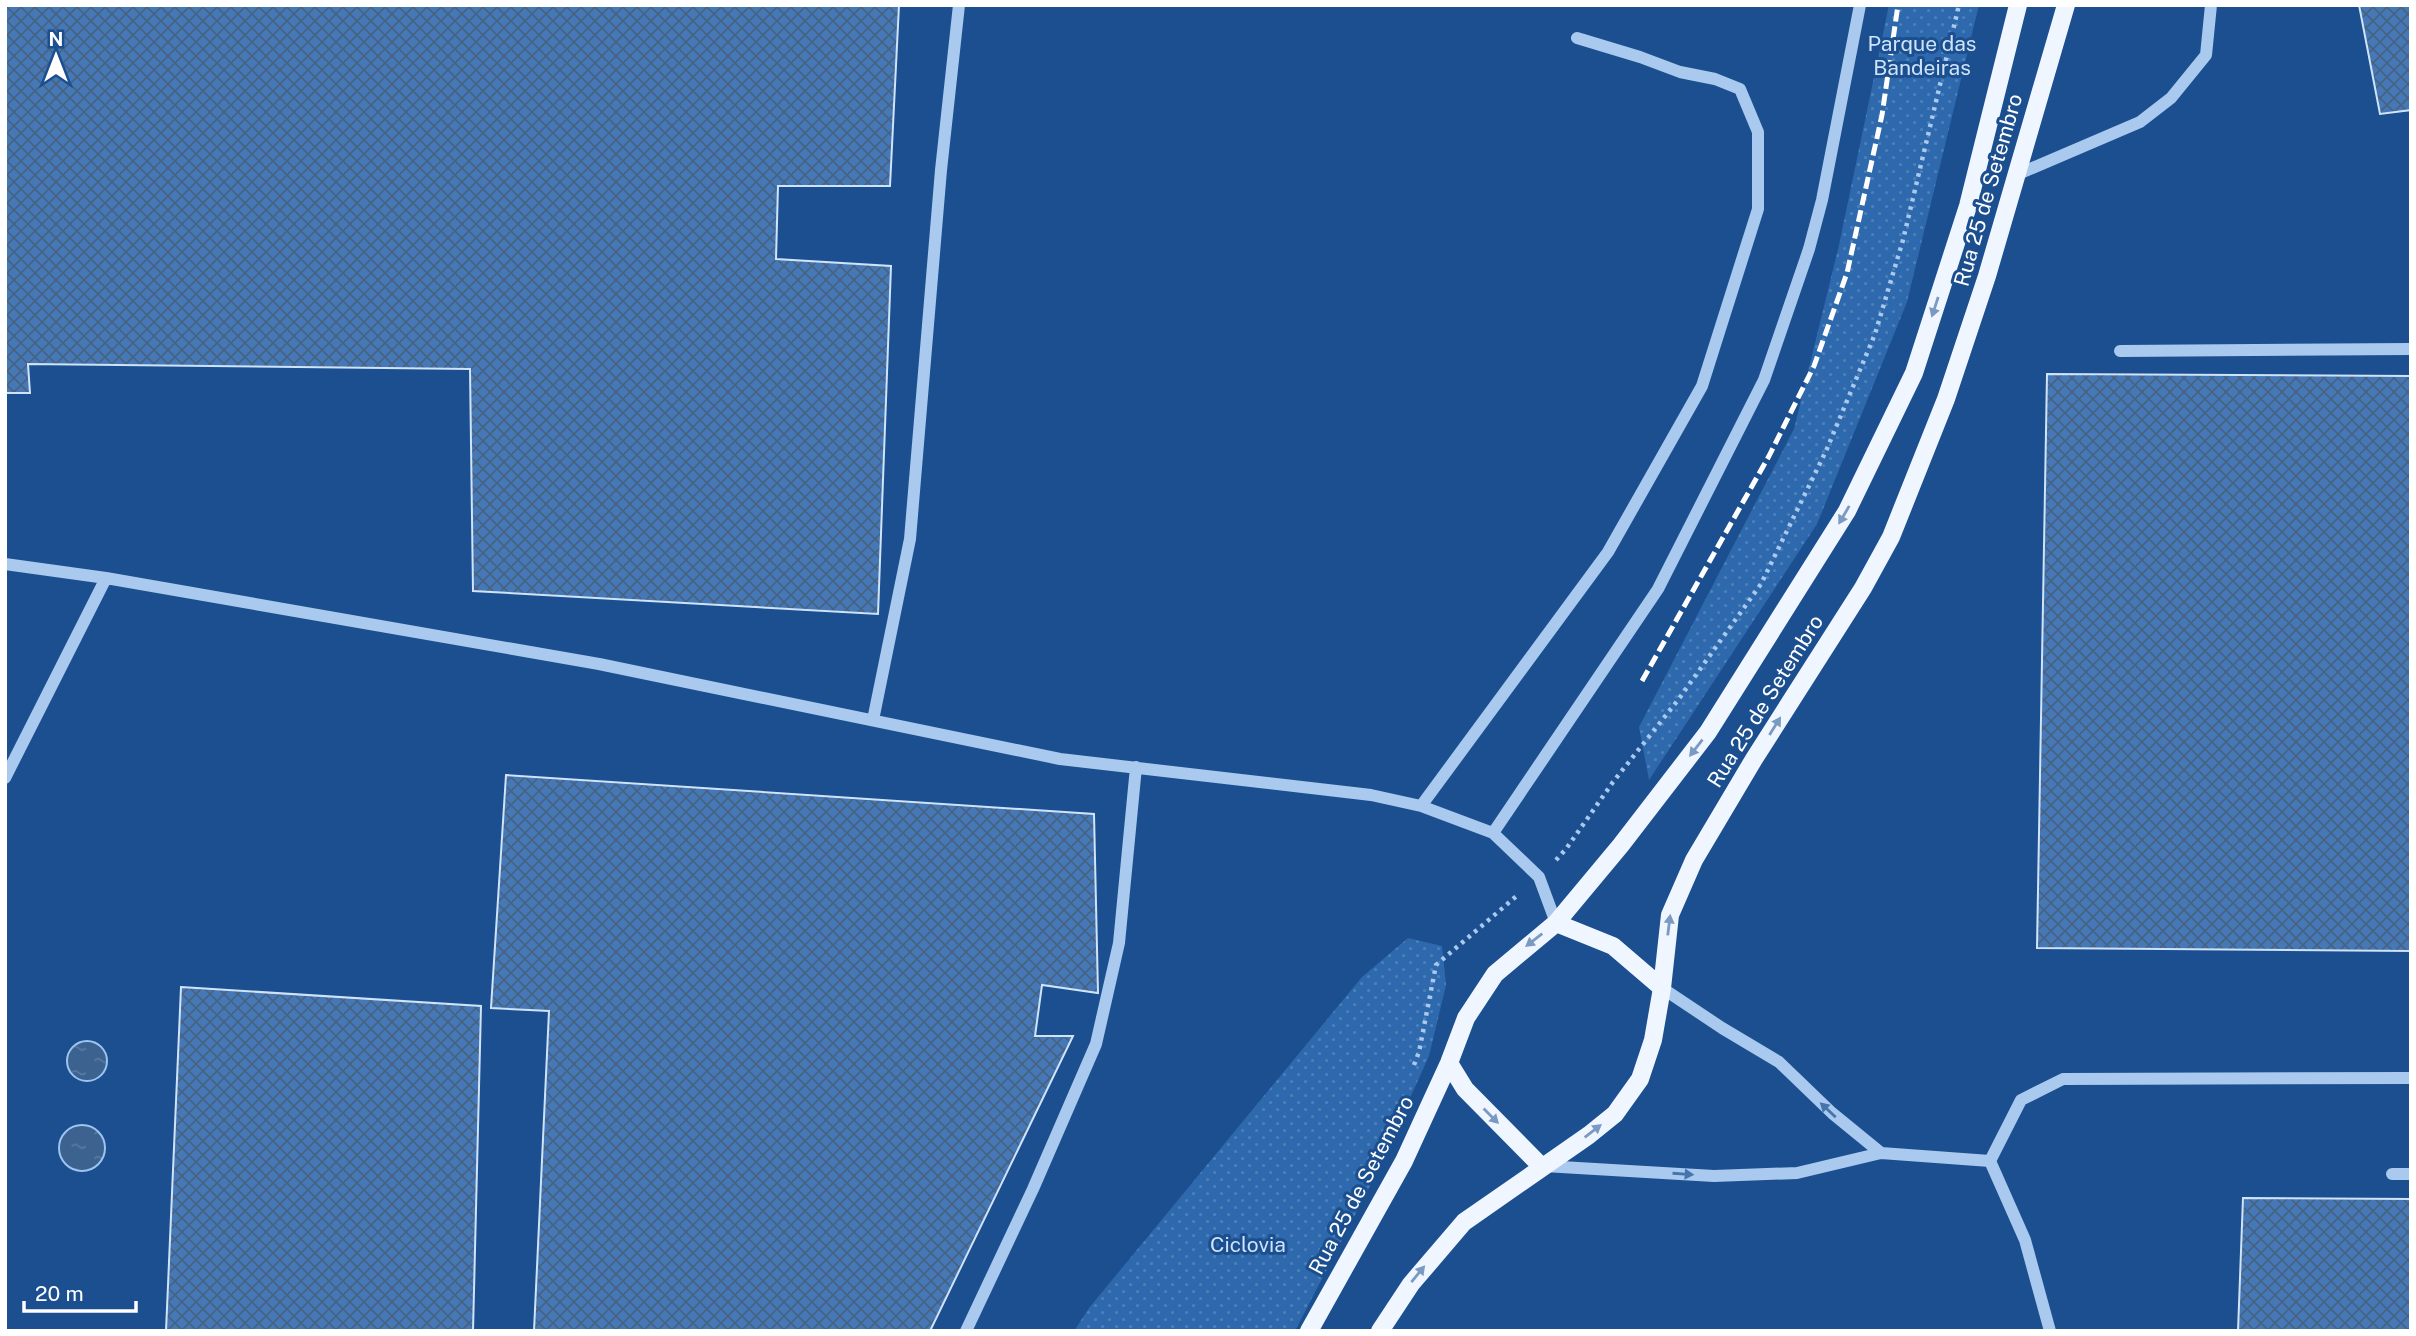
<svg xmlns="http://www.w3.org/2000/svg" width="2416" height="1336" font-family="'Public Sans',sans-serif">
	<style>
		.green { fill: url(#green-dots) }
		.water { fill: url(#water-ripples); stroke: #9cc4f0; stroke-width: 2 }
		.building { fill: url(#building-cross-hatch); stroke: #cfe3fa; stroke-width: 2 }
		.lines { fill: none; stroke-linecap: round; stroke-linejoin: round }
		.path { stroke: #a9c9ee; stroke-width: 4.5; stroke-dasharray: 3.5 5; stroke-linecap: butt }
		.minor { stroke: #a9c9ee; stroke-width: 12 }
		.major { stroke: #f0f6ff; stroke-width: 18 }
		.rail { stroke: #fff; stroke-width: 5; stroke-dasharray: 12 5; stroke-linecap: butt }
		.oneway { fill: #7b9ac1 }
		.oneway2 { fill: #4674ac }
		.labels { text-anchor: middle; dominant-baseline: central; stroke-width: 6; stroke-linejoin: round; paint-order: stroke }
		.park-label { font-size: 21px; fill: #cfe3fa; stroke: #1b4f8f }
		.street-label { font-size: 21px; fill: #fff; stroke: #1b4f8f }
	</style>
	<defs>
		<pattern id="green-dots" width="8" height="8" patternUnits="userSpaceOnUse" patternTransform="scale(1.75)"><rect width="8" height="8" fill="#2e69ad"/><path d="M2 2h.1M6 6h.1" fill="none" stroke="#4d80b9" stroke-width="1.8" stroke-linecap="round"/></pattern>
		<pattern id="water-ripples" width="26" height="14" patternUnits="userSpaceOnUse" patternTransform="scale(1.75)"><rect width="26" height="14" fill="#3c6290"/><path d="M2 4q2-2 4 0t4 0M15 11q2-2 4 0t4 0" fill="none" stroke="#597aa1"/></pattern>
		<pattern id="building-cross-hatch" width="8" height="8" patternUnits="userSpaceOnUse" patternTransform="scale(1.75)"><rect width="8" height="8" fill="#4478b7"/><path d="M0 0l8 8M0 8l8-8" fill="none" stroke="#486282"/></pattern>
	</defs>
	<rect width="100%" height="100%" fill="#1b4f8f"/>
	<path class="green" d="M1889,5h90l-72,297 -90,222 -168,256 -10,-53 155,-298 45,-184z
		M1408,938l34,8 4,39 -17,71 -58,128 -76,147h-221l15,-23 273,-331z"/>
	<path class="water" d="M67 1061a20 20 0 1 1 40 0a20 20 0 1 1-40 0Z
		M59 1148a23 23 0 1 1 46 0a23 23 0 1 1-46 0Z"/>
	<path class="building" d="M5,5h894l-9,181h-112l-2,73 115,7 -13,348 -405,-23 -3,-222 -442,-5 2,29h-25z
		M2359,5h52v105l-31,4z
		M2047,374l364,2v575l-374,-3z
		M506,775l588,39 4,179 -56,-8 -7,51h38l-143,295h-396l15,-320 -58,-3z
		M181,987l300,19 -8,325h-307z
		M2243,1198l168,1v132h-173z"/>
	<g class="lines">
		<path class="path" d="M1556,860l10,-11 47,-67 65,-82 83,-116 65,-133 49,-117 28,-94 56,-235
			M1414,1065l5,-13 17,-87 83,-71"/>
		<path class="minor" d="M2016,175l124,-53 31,-24 35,-43 5,-50
			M2120,351l291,-2
			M5,564l101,14 493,86 461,95 311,36 50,11 72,27 46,44 17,46
			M873,720l37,-181 31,-369 18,-165
			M5,778l101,-200
			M1421,806l187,-254 94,-166 56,-177v-77l-18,-43 -25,-10 -35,-7 -40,-15 -63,-19
			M1493,833l165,-244 106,-209 45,-131 13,-49 38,-195
			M1662,988l60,40 57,34 53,51 49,40
			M1990,1161l31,-61 42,-21 348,-1
			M1544,1166l170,10 83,-3 84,-20 109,8 35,79 25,91
			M2392,1174h19
			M966,1331l67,-142 63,-145 23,-101 17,-176"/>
		<path class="major" d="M1556,923l57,23 49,42
			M1449,1063l16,26 76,77
			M1309,1331l95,-170 45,-98 17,-45 29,-44 61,-51 65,-78 87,-113 139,-221 67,-138 54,-167 50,-201
			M1380,1331l31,-47 53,-62 125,-87 26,-21 25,-35 13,-39 9,-52 8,-73 24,-55 60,-101 109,-171 28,-51 55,-138 41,-123 79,-271"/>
		<path class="rail" d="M1642,681l127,-225 45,-90 33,-93 35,-158 16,-110"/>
	</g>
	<defs><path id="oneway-solid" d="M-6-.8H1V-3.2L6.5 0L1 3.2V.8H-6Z" transform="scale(1.75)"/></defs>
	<g class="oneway">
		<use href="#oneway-solid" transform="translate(1935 307) rotate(108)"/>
		<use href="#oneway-solid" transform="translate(1844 515) rotate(120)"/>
		<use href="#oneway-solid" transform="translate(1775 726) rotate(-58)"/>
		<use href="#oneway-solid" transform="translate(1696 748) rotate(128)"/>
		<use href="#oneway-solid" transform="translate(1669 925) rotate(-83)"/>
		<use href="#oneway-solid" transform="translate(1534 940) rotate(142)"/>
		<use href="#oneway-solid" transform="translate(1491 1116) rotate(45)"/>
		<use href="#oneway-solid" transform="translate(1593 1131) rotate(-38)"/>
		<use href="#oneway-solid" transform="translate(1418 1274) rotate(-51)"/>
	</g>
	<g class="oneway2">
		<use href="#oneway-solid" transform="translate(1828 1110) rotate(-137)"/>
		<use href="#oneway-solid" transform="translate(1683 1174) rotate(4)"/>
	</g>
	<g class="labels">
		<g class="park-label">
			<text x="1922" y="43">Parque das<tspan x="1922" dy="24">Bandeiras</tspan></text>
			<text x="1248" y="1244">Ciclovia</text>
		</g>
		<g class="street-label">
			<text transform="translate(1988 190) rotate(-74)">Rua 25 de Setembro</text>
			<text transform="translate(1765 701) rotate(-58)">Rua 25 de Setembro</text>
			<text transform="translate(1361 1185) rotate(-62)">Rua 25 de Setembro</text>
		</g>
	</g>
	<rect width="2416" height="1336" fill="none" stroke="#ffffff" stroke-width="14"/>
	<g transform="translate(56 56)" stroke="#1b4f8f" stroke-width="5" paint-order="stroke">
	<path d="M0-5L12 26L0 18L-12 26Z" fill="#ffffff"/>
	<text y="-10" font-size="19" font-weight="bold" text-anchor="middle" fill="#ffffff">N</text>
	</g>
	<path d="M24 1301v10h112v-10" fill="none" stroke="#ffffff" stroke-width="3.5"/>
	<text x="35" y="1301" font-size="21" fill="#ffffff" stroke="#1b4f8f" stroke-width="5" paint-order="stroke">20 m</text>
</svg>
